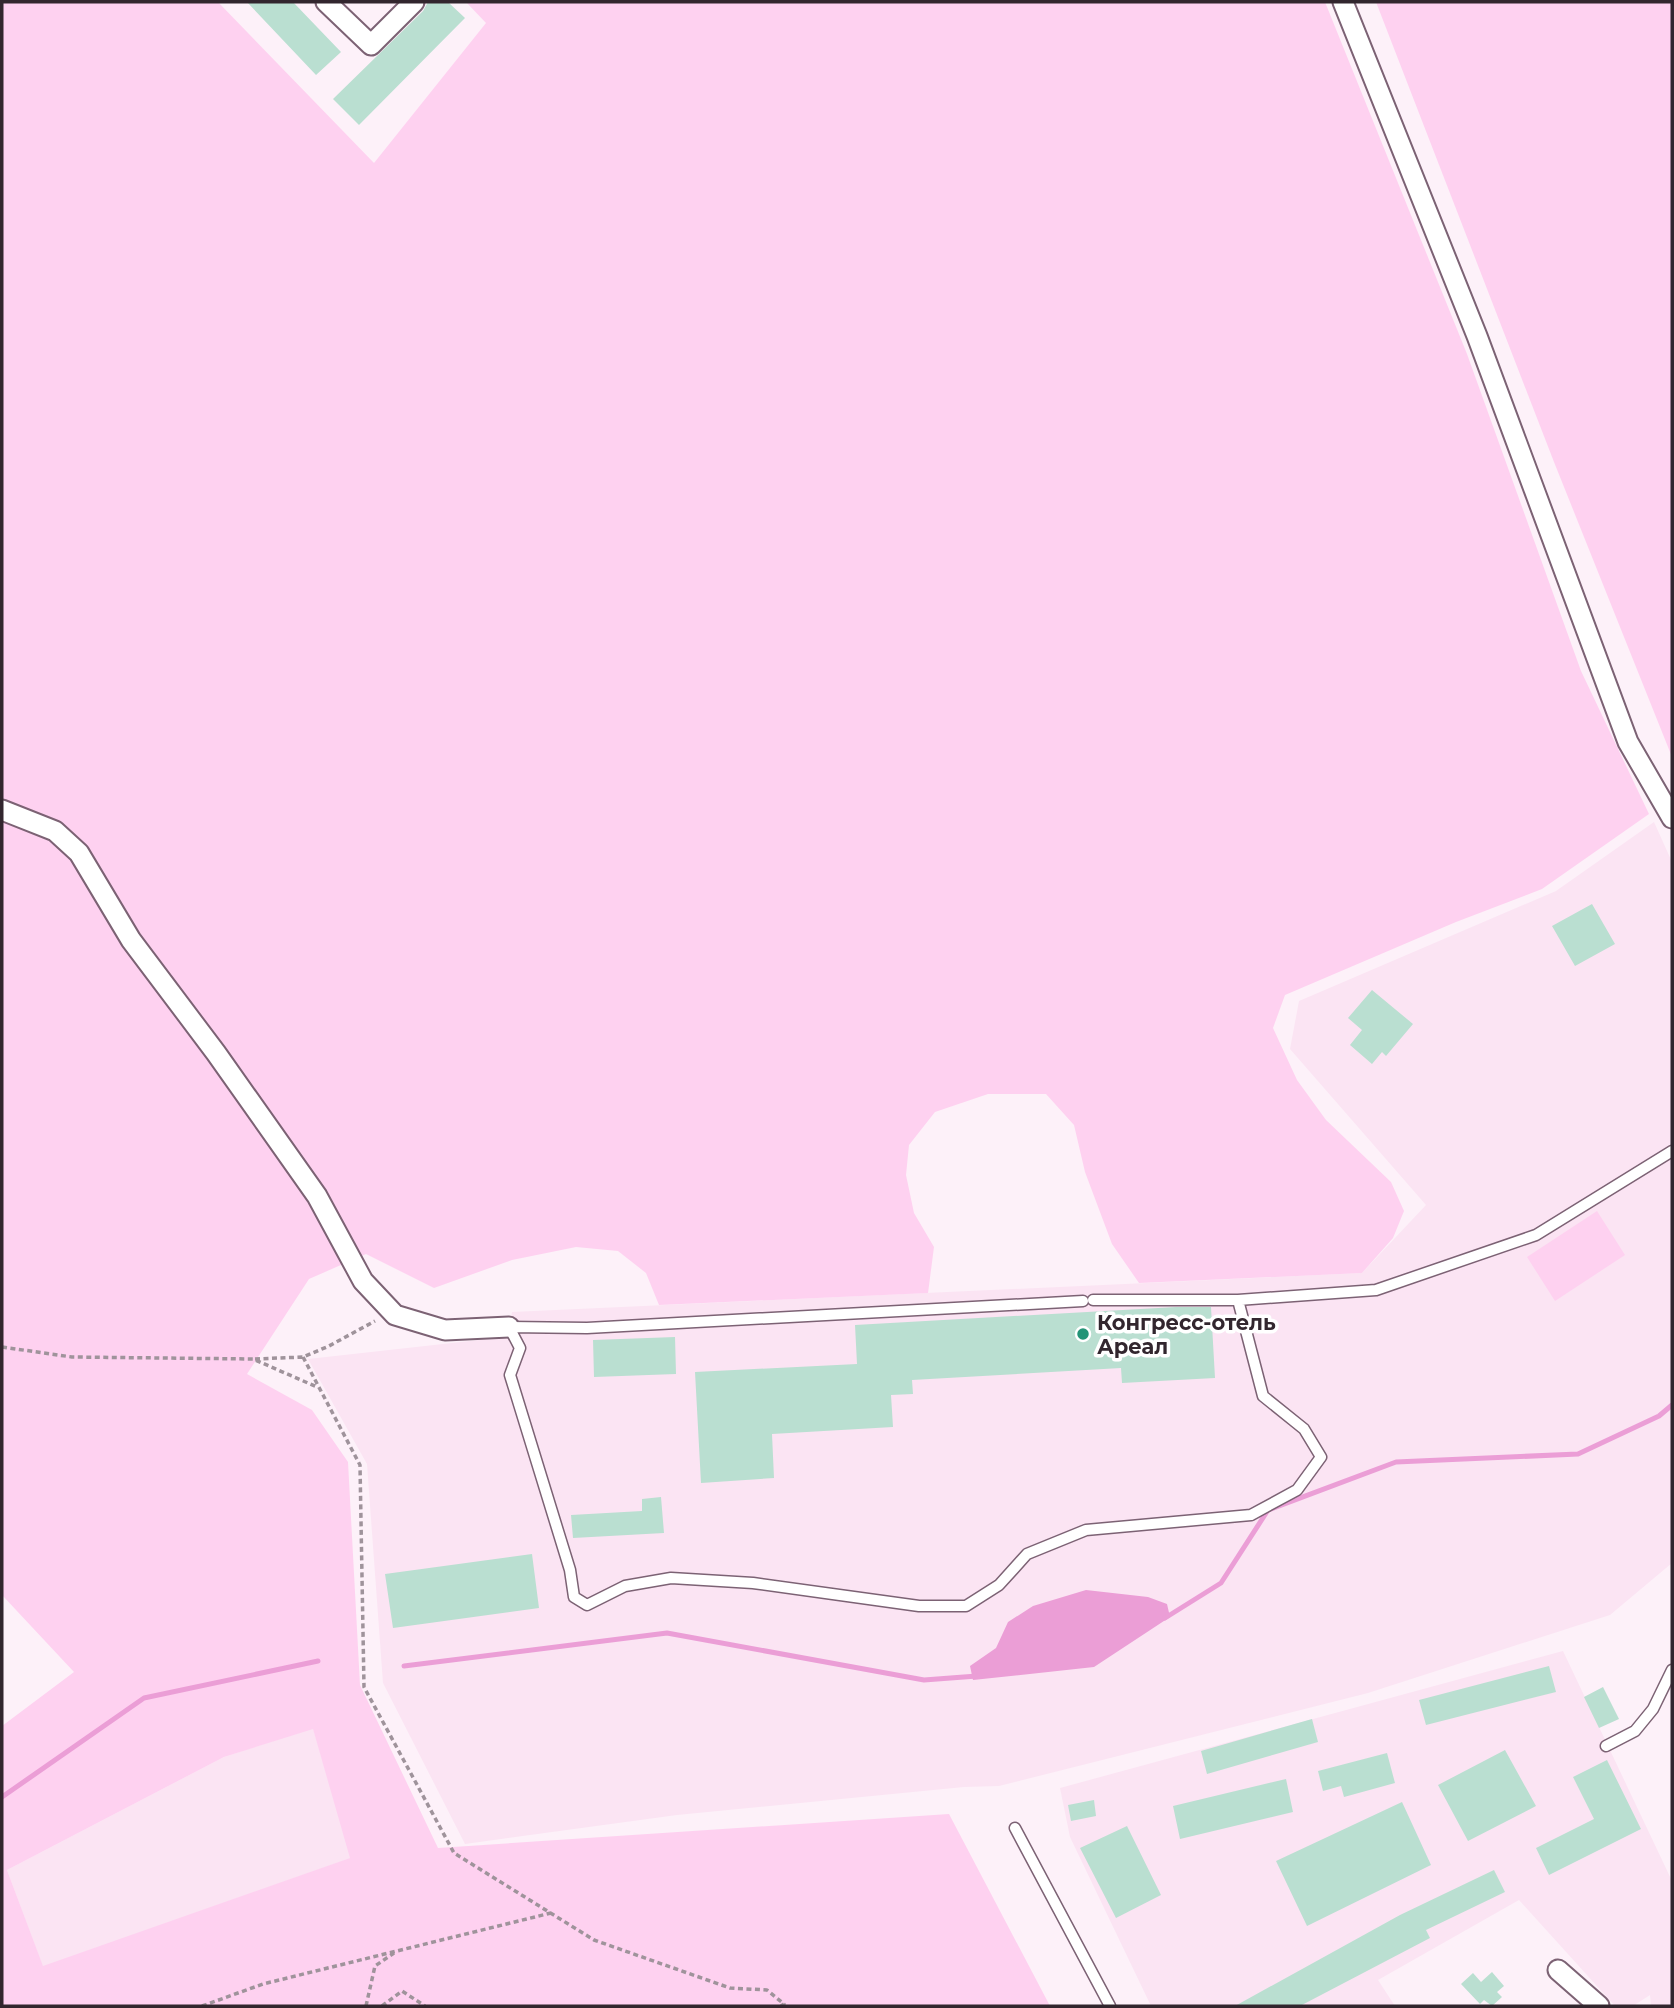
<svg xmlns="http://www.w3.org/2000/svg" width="1674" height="2008" font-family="Montserrat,sans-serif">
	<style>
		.built { fill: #fbe4f3 }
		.green { fill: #fed1f0; fill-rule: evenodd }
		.water { fill: #eb9ed6 }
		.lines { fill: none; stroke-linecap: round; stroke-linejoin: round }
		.stream { stroke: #eb9ed6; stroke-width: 5 }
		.building { fill: #badfd1 }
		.service-casing { stroke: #7c6274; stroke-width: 13 }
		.minor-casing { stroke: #7c6274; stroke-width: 23 }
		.path { stroke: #9f939b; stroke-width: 3.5; stroke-dasharray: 5 3.5; stroke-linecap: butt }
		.service { stroke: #fff; stroke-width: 10 }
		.minor { stroke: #fff; stroke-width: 19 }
		.poi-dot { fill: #239477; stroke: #fff; stroke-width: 2.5 }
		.labels { text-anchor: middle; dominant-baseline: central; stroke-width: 7; stroke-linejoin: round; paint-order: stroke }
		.poi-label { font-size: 21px; font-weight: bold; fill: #32262e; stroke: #fff; text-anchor: start }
	</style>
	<rect width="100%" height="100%" fill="#fdf1f9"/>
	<path class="built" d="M1654,822l18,40v701l-62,52 -242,78 -369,93 -35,1 -287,28 -212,29 -82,-161 -16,-219 -59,-105 171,-19 30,-13 3,-15 850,-39 64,-68 -136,-156 9,-48 257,-110z
		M1563,1651l109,230v125h-21l-1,-11 -17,11h-18l-96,-106 -141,80 17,26h-244l-81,-169 -10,-49z
		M313,1728l38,130 -308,109 -36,-97 217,-113z"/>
	<path class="green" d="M2,2h216l156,161 112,-140 -20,-21h859l142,352 114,317 68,143 -107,75 -86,33 -171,73 -12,33 24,52 29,40 65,62 13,29 -11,27 -31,35 -223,10 -27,-39 -27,-72 -11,-47 -28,-31h-58l-53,18 -26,33 -3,30 8,38 20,34 -6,46 -269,12 -13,-32 -28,-22 -42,-4 -64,13 -78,28 -68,-34 -57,25 -62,95 65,36 36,52 12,223 78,163 511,-34 101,192h-1048v-280l72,-54 -72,-77zM313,1729l37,129 -307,108 -36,-96 217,-113z
		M1376,2h296v755l-118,-295z
		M1597,1211l28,44 -70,46 -28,-44z"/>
	<path class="water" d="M1086,1590l62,7 19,7 3,13 -76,50 -121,13 -3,-14 26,-18 12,-26 25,-16z"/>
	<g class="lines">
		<path class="stream" d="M1165,1618l56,-35 47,-73 128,-48 182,-8 81,-38 13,-11
			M404,1666l263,-33 257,47 53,-4
			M2,1797l142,-99 174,-37"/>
	</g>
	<path class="building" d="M247,2h46l48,50 -25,23z
		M428,2h20l17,16 -106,107 -26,-26 90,-88z
		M1592,904l23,40 -40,22 -23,-40z
		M1372,990l41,34 -27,32 -4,-4 -10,12 -22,-19 12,-15 -14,-12z
		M1176,1307h35l4,71 -93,5 -1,-15 -209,12 1,14 -22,1 2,32 -121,7 2,44 -73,5 -6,-111 162,-8 -2,-39z
		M675,1337l1,37 -82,3 -1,-37z
		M661,1497l3,36 -91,5 -2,-23 71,-4v-12z
		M532,1554l7,54 -146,20 -8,-54z
		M1549,1666l7,26 -130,33 -7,-25z
		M1603,1687l16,32 -20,9 -15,-31z
		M1312,1719l6,23 -111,32 -6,-23z
		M1505,1750l31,56 -68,35 -30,-56z
		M1387,1753l8,30 -51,14 -3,-11 -18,5 -5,-20z
		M1607,1760l34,69 -92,46 -13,-27 58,-29 -21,-42z
		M1286,1779l7,33 -113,27 -7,-33z
		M1094,1800l2,16 -25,5 -3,-16z
		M1402,1802l29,63 -124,61 -31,-65z
		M1127,1826l34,69 -45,23 -36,-70z
		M1494,1870l11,22 -79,38 4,8 -130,68h-65l165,-91z
		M1492,1972l12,14 -7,6 5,5 -10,9 -8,-6 -4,4 -19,-20 12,-11 8,9z"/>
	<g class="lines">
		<defs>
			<path id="service" d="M1238,1300l138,-10 160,-55 136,-84
				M1083,1301l-496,27 -78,-1 11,21 -10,27 60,195 4,27 13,8 38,-19 46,-8 82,5 166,23h47l33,-21 28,-31 59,-24 165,-15 46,-25 24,-33 -17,-28 -41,-33 -25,-96h-145
				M1606,1746l29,-15 18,-22 19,-39
				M1015,1828l95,178"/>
			<path id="minor" d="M326,2l45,43 43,-43
				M1343,2l134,334 151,406 44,76
				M2,810l53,21 24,22 52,87 85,113 101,143 46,85 32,34 50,15 64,-3
				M1558,1970l41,36"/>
		</defs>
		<use href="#service" class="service-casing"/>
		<use href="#minor" class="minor-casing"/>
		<path class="path" d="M2,1347l70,10 181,2 64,28
			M303,1357l57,108 4,222 90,166 140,87 136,48 37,2 17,14 -3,2
			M255,1359l48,-2 26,-11 46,-25
			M202,2006l61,-22 288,-71
			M366,2006l9,-40 19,-13
			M382,2006l20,-15 23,15"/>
		<use href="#service" class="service"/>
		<use href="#minor" class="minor"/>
	</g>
	<circle class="poi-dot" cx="1083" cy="1334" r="7"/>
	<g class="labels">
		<g class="poi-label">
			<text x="1097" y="1322">Конгресс-отель<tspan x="1097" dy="24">Ареал</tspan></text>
		</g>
	</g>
	<rect width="1674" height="2008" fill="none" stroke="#32262e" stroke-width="7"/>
</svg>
